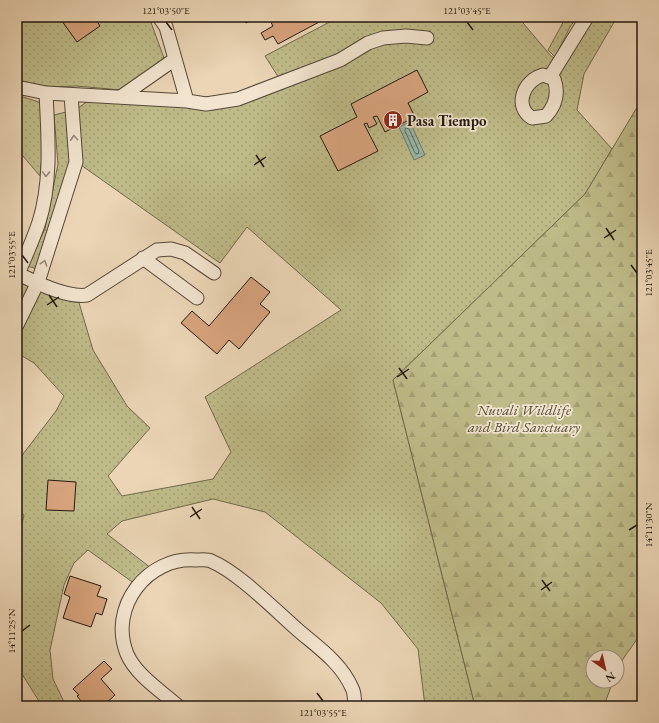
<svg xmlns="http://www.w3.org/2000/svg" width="659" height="723" font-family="'EB Garamond',serif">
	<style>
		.grass { fill: url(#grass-dots); stroke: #706a4c }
		.forest { fill: url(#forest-firs); stroke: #706a4c }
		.water { fill: url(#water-waves); stroke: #6a796c }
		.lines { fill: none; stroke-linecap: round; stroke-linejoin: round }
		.shore { stroke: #5e695d; stroke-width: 1 }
		.building { fill: #d8a47d; stroke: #231910 }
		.minor-casing { stroke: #554839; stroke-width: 15 }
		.minor { stroke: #f2e4cf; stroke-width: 13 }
		.oneway { stroke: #958979 }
		.ticks { fill: none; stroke: #231910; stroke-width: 1.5 }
		.labels { text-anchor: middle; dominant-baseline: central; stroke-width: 3.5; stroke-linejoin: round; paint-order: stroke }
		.poi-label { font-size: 15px; font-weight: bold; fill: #231910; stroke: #f2e4cf; text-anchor: start }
		.park-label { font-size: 15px; font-style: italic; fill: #524a34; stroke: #f2e4cf }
		.neatline { fill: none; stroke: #231910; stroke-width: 1.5 }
		.ticks-label { font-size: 10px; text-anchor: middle; fill: #231910 }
	</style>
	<defs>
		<pattern id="grass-dots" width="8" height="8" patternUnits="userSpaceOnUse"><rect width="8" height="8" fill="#bebb88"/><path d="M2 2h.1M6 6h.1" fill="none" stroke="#a3a074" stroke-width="1.8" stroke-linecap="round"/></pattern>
		<pattern id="forest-firs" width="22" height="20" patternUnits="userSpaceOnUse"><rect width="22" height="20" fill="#bebb88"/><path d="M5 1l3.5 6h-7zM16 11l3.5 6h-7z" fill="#a3a074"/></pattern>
		<pattern id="water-waves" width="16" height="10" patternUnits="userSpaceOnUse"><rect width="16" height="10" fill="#99b9aa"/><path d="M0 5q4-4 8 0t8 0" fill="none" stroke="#849e91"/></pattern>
	</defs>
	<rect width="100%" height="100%" fill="#ebd5b5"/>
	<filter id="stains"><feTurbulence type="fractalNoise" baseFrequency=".005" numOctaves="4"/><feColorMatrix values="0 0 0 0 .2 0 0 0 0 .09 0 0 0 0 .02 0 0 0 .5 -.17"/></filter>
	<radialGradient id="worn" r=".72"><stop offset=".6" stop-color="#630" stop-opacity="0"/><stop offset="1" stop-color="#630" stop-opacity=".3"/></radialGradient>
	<path class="grass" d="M17,17h132l15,41 -43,32 -45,-4 -27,1 -32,-7z
		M339,17h179l33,39 14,9 28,-48h24l-33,57 -7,36 35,39 -27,45 -192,186 82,326h-50l-7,-57 -37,-46 -116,-91 -52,-13 -91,22 -15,13 44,34 -16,16 -47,-34 -14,13 -10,22 -14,65 3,29 13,27h-24l-25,-40v-123l7,-28 -7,-5v-41l6,-15 33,-43 8,-15 -30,-33 -17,-10v-16l21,-45 13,-2 26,6 16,54 34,56 23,22 -42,48 14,20 91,-17 18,-27 -26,-55 136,-87 -94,-83 -27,36 -142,-100 -3,-53 13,-9 99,6 97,-21 -19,-30z
		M566,17h11l-7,10 -15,30 -7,-7z
		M17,95l25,8 2,33 -4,40 -23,-27z
		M66,112l4,51 -33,106 -10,-3 18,-37 13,-65 -4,-49z
		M20,281l9,5 -12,27v-25z"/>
	<path class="forest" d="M642,99v533l-19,27 -6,14v-16h-24v24h20l-9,25h-129l-82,-326 192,-186z"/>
	<path class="water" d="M410,122l15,33 -11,5 -15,-33z"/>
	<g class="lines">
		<path class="shore" d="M406,128l3,1 10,22 -1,3 -3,-1 -10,-22z"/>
	</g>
	<path class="building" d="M59,17h35l6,9 -23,16z
		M243,17h14l-11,6z
		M268,17h51l2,4 -43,23 -5,-8 -8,4 -4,-7 12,-7z
		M417,70l11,22 -20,11 7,14 -30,15 -8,-16 -4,1 4,7 -8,4 -2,-5 -3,1 14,27 -40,20 -18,-35 37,-19 -6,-13z
		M251,277l19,15 -10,12 10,8 -31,37 -10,-9 -12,14 -36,-31 11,-12 17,15z
		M48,480l28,2 -2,29 -28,-1z
		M70,576l31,10 -4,10 10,3 -5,16 -6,-2 -5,14 -28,-9 7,-21 -6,-3z
		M104,661l8,8 -11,10 14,16 -12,11h-18l-8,-10 2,-1 -6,-6z"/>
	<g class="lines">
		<defs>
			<path id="minor" d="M159,17l7,10 21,74
				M543,75l11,4c5,14 2,26 -8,37l-14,2c-19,-12 -8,-38 11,-43z
				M550,77l37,-60
				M17,87l29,6 141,8 19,3 32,-5 102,-39 28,-17 15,-5 23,-2 21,2
				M122,96l53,-37
				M143,258l54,40
				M17,273c17,9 51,25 70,22l70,-45 14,-1 14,4 29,20
				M17,276c8,-18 16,-36 22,-54 13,-41 9,-87 7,-129
				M17,325l21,-43 38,-120 -5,-67
				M178,706c-17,-15 -42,-31 -51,-52 -19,-47 21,-98 69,-94 5,0 11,-1 15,1 27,11 65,50 88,70 20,17 42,32 53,57 3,5 2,12 3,18"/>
		</defs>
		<use href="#minor" class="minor-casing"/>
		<use href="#minor" class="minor"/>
	</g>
	<defs><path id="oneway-chevron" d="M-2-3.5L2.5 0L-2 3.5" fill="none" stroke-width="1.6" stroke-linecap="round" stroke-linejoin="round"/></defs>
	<g class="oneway">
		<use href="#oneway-chevron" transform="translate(74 138) rotate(-94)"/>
		<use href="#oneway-chevron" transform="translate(46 174) rotate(92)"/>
		<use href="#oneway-chevron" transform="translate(44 263) rotate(-72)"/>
	</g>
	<path class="ticks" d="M166,22l6,8M467,22l6,8M256,155l8,12M254,165l12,-8M606,228l8,12M604,238l12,-8M22,255l6,8M631,265l6,8M49,295l8,12M47,305l12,-8M399,368l8,11M397,377l12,-8M192,507l8,12M190,517l12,-8M629,530l8,-5M542,580l8,11M541,590l11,-8M22,631l8,-6M317,693l6,8"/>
	<defs>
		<symbol id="building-disc" viewBox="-11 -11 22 22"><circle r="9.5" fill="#8f2418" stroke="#f2e4cf"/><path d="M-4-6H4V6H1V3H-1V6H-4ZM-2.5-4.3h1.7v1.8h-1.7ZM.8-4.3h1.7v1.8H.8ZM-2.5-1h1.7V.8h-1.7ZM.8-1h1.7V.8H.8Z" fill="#fff"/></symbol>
	</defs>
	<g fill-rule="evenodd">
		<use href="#building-disc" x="382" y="109" width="22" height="22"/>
	</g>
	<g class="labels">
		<g class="poi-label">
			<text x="407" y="120">Pasa Tiempo</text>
		</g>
		<g class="park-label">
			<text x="524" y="409">Nuvali Wildlife<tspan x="524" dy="17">and Bird Sanctuary</tspan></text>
		</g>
	</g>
	<rect width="659" height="723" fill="none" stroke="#ebd5b5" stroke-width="44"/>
	<g transform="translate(605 669) rotate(146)"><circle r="19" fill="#f2e4cf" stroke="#9f9383"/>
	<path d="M0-3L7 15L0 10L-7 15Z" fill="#8f2418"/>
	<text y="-6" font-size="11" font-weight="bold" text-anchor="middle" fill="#231910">N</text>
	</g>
	<rect x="22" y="22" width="615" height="679" class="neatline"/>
	<g class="ticks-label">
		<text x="166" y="14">121°03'50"E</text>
		<text x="467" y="14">121°03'45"E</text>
		<text transform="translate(11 255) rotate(-90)" y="4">121°03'55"E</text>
		<text transform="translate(648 273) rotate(-90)" y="4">121°03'45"E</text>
		<text transform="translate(648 525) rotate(-90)" y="4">14°11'30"N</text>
		<text transform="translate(11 631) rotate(-90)" y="4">14°11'25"N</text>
		<text x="323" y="716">121°03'55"E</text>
	</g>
	<rect width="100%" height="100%" filter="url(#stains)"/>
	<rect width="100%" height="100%" fill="url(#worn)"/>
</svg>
